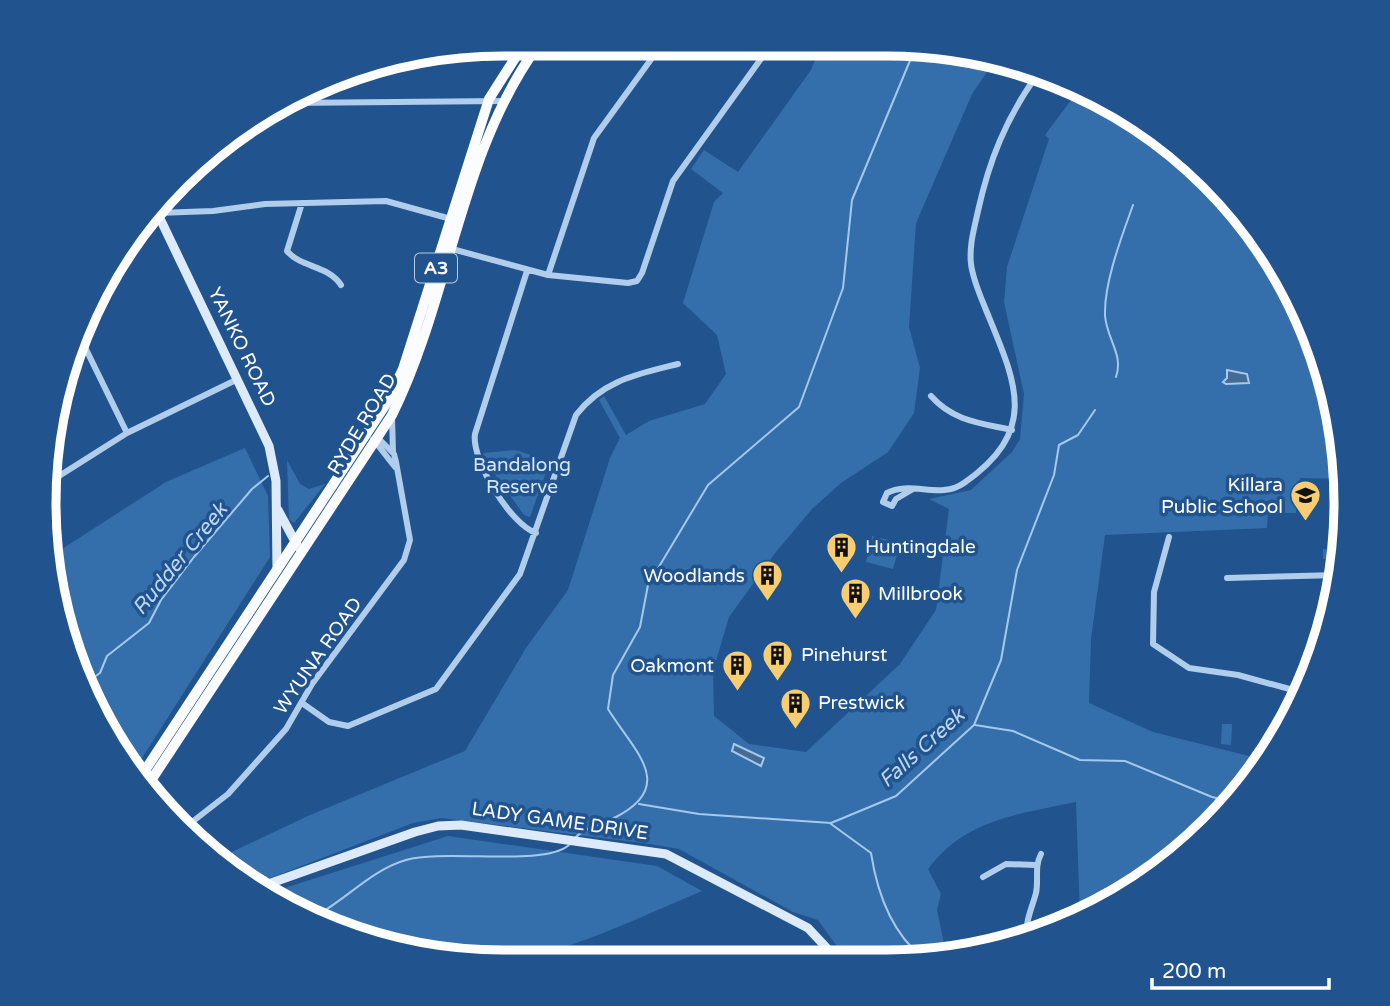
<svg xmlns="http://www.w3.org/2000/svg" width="1390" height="1006" font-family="'Varela Round',sans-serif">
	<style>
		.green { fill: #356fab }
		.water { fill: #456a93; stroke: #a4c9ed; stroke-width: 2 }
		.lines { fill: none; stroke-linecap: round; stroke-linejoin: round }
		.stream { stroke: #a4c9ed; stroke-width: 2 }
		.minor { stroke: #b0cdec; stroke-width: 6 }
		.secondary { stroke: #dceaf9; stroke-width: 9 }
		.trunk { stroke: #fafcff; stroke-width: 10 }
		.labels { text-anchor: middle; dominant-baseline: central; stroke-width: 7; stroke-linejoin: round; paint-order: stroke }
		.shield { fill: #21548e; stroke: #bcccdd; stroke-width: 2 }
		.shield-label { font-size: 18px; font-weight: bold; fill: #fff }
		.street-label { font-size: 19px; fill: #fff; stroke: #21548e }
		.park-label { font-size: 19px; fill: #d6e7f9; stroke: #21548e }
		.poi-label { font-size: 19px; fill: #fff; stroke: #21548e; text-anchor: start }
		.water-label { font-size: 21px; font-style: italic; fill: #bcd7f3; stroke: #21548e }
		.rim { fill: none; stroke: #fff; stroke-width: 9 }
	</style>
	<rect width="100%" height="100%" fill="#21548e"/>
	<path class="green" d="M503,44h12l-4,5 -58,1z
		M819,50l158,3 18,7 -23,34 -56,129 -7,104 11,41 -6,45 -26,39 -47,31 -29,26 -36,43 -47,65 -16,54 1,45 35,28 57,8 94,-88 36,-54 13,-101 -20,-10 42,-9 41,-38 8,-13 4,-45 -20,-92 3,-35 42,-128 -4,-4 33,-44 39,14 116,95 52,74 37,82 20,87 1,36 -42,-1 -5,6v29h-28l-1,15 -162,7 -14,104 -2,64 64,29 112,28 -14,23 -62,66 -109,67 -4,-114c-57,12 -111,17 -148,67l13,25 -4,16 10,48 -101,1 -28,-39 -25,-8 -114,-63 -29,-5 -208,-26 -29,5 -161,62 -28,-17 -36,-34 5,-4 24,29 93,-44 155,-64 61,-103 42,-58 42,-132 10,-20 -21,-38 5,-4 22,39 23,-14 56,-17 21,-30 -9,-39 -34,-32 31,-101 9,-9 -32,-24 13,-19 34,22 73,-102z
		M245,448l23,48 2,61 -135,212 -56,-90 -31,-121 118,-76z
		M515,450l35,11 -20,56 -6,-2 -36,-50 -5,-12z
		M287,460l13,24 9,5 16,-5 -31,39 -5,-4z
		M872,536l28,7 -7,26 -27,-7z
		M1323,549h20l-2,10h-18z
		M1222,724h10l-1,21 -10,-1z
		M448,836l209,30 45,25c-45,19 -90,40 -137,56 -13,5 -27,12 -41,14 -78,11 -193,-27 -258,-67z"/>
	<path class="water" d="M1227,370l20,4 2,9 -23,1 -3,-2 4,-4z
		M734,744l30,14 -3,8 -29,-15z"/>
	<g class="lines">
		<path class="stream" d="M1116,377c8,-23 -10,-39 -11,-62 -1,-33 17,-79 28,-110
			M83,685l17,-12 7,-17 42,-33 12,-23 33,-43 58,-68 16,-13
			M975,725l38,6 67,29 45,1 87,36 21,5
			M639,804l60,10 132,9 65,-27 78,-71 27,-65 16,-90 37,-95 5,-30 19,-10 17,-25
			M831,824l40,29c6,39 21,80 52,105
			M575,838c9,-10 27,-14 39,-20 65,-32 19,-68 -6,-109l5,-34 27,-48 8,-42 60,-100 91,-78 44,-119 9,-88 62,-149
			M310,919c33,-16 60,-49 96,-59 39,-11 138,7 163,-15"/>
		<path class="minor" d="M287,103l216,-2
			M302,203l-15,48c14,17 41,14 54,34
			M157,213l56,-2 52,-7 121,-3 65,18
			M452,249l96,26 80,8 9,-2 5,-8 31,-92 95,-132
			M527,271l-52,163c-4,26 36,91 61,99
			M548,275l46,-137 66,-91
			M80,337l47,96
			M931,396c22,25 49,27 81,34
			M392,417l1,35
			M373,439l22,28
			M48,483l79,-50 111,-54
			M913,489l-17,10 -4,7 -9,-4 4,-9c24,-13 53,7 77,-10 76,-53 52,-100 22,-173 -6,-15 -13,-30 -15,-46 -2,-18 3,-35 7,-53 11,-50 28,-93 59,-136
			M1169,537l-15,55 -1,52 36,24 49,7 66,18
			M1227,578l111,-3
			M302,703l27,19 19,4 88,-37 84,-115 56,-159c27,-35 62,-41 102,-51
			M183,829l45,-35 58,-65 26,-45 92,-124 6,-20 -14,-78 -2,-8 -17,-17
			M983,877l23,-13 29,1
			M1027,937c-2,-16 5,-29 9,-44 3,-15 -2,-25 5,-39"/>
		<path class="secondary" d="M154,206l115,240 7,35 1,89
			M278,510l20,37
			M257,888l158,-56 23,-6 23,-1 205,29 142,74 29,31"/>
		<path class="trunk" d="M140,778l246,-374 17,-35 86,-270 35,-55
			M146,788l246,-373c59,-119 67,-262 147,-371"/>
	</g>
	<defs>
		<symbol id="school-pin" viewBox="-11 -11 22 30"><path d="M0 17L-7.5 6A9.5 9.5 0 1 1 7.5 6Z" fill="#f8cd72" stroke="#21548e"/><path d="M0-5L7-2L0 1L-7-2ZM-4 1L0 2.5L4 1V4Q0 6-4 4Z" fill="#111"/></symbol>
		<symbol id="building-pin" viewBox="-11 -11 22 30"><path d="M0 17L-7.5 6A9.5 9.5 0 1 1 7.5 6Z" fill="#f8cd72" stroke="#21548e"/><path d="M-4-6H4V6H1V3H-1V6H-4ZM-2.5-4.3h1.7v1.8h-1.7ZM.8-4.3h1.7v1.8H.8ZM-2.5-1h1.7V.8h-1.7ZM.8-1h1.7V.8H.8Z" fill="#111"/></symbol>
	</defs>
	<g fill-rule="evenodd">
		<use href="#school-pin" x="1288" y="478" width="35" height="47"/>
		<use href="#building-pin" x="824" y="530" width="35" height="47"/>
		<use href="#building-pin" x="750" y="558" width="35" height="47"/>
		<use href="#building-pin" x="838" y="576" width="35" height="47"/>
		<use href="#building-pin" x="760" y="638" width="35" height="47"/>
		<use href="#building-pin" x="720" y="648" width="35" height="47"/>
		<use href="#building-pin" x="778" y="686" width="35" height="47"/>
	</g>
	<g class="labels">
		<rect class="shield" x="415" y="253.5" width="42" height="29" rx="5"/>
		<g class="shield-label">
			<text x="436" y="268">A3</text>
		</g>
		<g class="street-label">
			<text transform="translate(242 347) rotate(64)">YANKO ROAD</text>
			<text transform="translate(362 424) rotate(-59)">RYDE ROAD</text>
			<text transform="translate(318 656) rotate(-55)">WYUNA ROAD</text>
			<text transform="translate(560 821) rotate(8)">LADY GAME DRIVE</text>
		</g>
		<g class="park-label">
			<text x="522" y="465">Bandalong<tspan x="522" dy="22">Reserve</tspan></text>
		</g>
		<g class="poi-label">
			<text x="1283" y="485" text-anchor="end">Killara<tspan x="1283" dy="22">Public School</tspan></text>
			<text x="865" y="547">Huntingdale</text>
			<text x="745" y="576" text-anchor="end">Woodlands</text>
			<text x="878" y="594">Millbrook</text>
			<text x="801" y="655">Pinehurst</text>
			<text x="714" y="666" text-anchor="end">Oakmont</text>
			<text x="818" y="703">Prestwick</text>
		</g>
		<g class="water-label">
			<text transform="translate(180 559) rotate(-51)">Rudder Creek</text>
			<text transform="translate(922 748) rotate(-42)">Falls Creek</text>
		</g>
	</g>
	<path d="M0 0H1390V1006H0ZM503 56H887A447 447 0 0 1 1334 503V503A447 447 0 0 1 887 950H503A447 447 0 0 1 56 503V503A447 447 0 0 1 503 56Z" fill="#21548e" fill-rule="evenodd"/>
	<path class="rim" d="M503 56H887A447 447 0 0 1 1334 503V503A447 447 0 0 1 887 950H503A447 447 0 0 1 56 503V503A447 447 0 0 1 503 56Z"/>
	<path d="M1152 978v10h177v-10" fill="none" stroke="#ffffff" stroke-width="3.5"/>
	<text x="1162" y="978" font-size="21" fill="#ffffff" stroke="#21548e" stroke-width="5" paint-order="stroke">200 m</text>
</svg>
